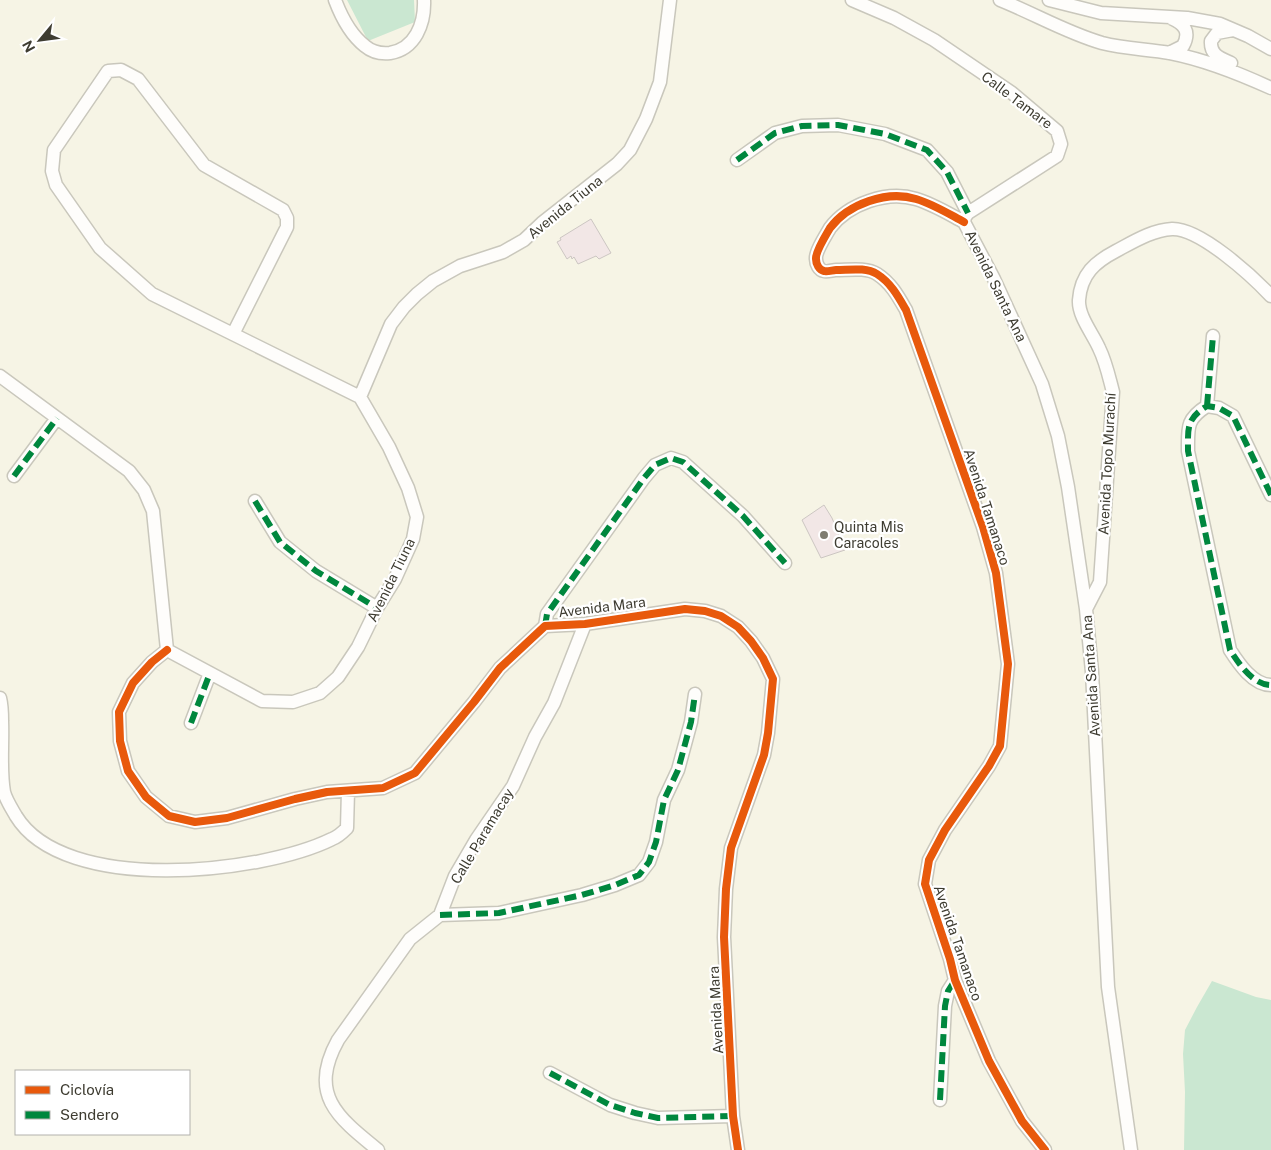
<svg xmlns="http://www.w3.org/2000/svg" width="1271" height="1150" font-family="'Public Sans',sans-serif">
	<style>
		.green { fill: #cae7d1 }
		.building { fill: #f2e7e6; stroke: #ccc6c2 }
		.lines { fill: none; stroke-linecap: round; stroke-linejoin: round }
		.minor-casing { stroke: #c9c7bc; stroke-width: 15 }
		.minor { stroke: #fefdfb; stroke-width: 12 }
		.quiet { stroke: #00873e; stroke-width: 6; stroke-dasharray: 12 6; stroke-linecap: butt }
		.cycleway-casing { stroke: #fff; stroke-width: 11 }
		.cycleway { stroke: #e8590c; stroke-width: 8 }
		.poi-dot { fill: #7e7c70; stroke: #fff; stroke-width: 2 }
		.labels { text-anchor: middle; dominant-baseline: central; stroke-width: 4.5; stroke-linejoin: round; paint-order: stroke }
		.street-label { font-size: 14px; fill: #3e3c31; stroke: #fff }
		.poi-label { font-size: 14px; fill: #3e3c31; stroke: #fff; text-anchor: start }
	</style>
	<rect width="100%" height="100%" fill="#f6f4e5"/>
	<path class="green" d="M347,0h67l1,22 -47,19z
		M1212,981l44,16 15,3v150h-87l1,-58 -2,-38 2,-24 12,-23z"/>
	<path class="building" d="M591,219l20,34 -12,6 -3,-3 -18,8 -4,-7 -2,2 -1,-3 -4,3 -10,-17 4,-2 -1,-2z
		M824,505l8,13 13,32 -24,8 -19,-38z"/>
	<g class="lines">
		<defs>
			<path id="minor" d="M335,0c6,16 16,35 30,46 7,6 15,8 25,7 25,-4 35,-29 34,-53
				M852,0l42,18 40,22 78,53 45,38 4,13 -4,12 -89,57 -3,4 -1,5
				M1000,0c35,14 67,33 102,43 23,6 46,6 68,10 36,7 68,20 101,35
				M1049,0l52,13 86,5 33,6 28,12 23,13
				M1169,53l14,-7c8,-15 1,-22 -12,-28
				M1231,63c-11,-5 -21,-8 -20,-22l6,-8 16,-3
				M737,160l38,-27 27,-7 36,-1 47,9 42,16 20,22 21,41
				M964,222c-15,-8 -31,-18 -48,-23 -29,-9 -68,5 -86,29 -4,7 -15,24 -14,31 0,5 3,11 8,12 3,1 9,-1 12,-1 13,0 30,-3 41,4 14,9 21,22 29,36l77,217 13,46 12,91 -8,82 -11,20 -44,64 -16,30 -4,24 25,75 5,21 34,81 33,60 23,29
				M964,222l30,57 48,105 16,52 10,51 18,122 6,63 16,315 23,163
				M233,334l54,-107v-9l-4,-8 -79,-45 -66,-86 -17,-9 -13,1 -54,79 -2,21 4,14 44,63 52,46 208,103
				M0,376l129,95 15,19 9,21 14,139
				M1207,406l6,-70
				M14,476l43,-58
				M1271,495l-38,-79 -14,-8 -12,-2c-21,13 -19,22 -19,45l42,199c9,14 23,35 41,35
				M255,501l25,41 36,29 61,37
				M1086,609l14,-27 13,-190c-4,-15 -7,-30 -14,-44 -6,-14 -21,-32 -20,-48 2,-26 16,-38 37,-49 17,-9 36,-21 56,-22 28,-1 80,47 99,67
				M545,626l2,-12 97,-136 11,-13 16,-7 12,4 60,54 42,47
				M167,650l-15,12 -19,21 -14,29 1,29 8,30 18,26 23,19 26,6 32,-4 68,-19 32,-7 56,-4 32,-15 59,-71 26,-34 45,-42 40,-2 100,-15 20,2 16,5 17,11 13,14 12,17 10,21 -5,54 -4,22 -33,93 -5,41 -2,48 9,179 5,34
				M167,650l95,51 31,1 27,-9 18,-16 20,-30 19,-39 18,-29 18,-40 4,-22 -9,-29 -19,-41 -29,-50 31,-73 13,-17 13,-13 16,-13 27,-15 43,-14 21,-12 18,-17 75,-59 13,-14 16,-31 14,-37 10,-82
				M0,698c2,8 2,15 2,23 1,23 -2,49 2,71 2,8 8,17 12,24 48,79 245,58 316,23 6,-2 11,-7 15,-11l1,-37
				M191,723l19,-50
				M440,915l59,-2 83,-18 33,-10 24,-10 10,-13 7,-20 8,-42 14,-30 13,-48 4,-28
				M550,1073l60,32 25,8 23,5 75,-2
				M940,1100l5,-94 3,-15 7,-11
				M378,1150c-41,-33 -70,-56 -40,-110l72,-101 30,-24 15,-39 21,-36 37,-54 22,-49 19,-34 31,-79"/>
		</defs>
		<use href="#minor" class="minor-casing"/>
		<use href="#minor" class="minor"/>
		<path class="quiet" d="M737,160l38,-27 27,-7 36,-1 47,9 42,16 20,22 21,41
			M1207,406l6,-70
			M14,476l43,-58
			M1271,495l-38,-79 -14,-8 -12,-2c-21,13 -19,22 -19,45l42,199c9,14 23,35 41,35
			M255,501l25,41 36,29 61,37
			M545,626l2,-12 97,-136 11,-13 16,-7 12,4 60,54 42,47
			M191,723l19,-50
			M440,915l59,-2 83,-18 33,-10 24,-10 10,-13 7,-20 8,-42 14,-30 13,-48 4,-28
			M550,1073l60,32 25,8 23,5 75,-2
			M940,1100l5,-94 3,-15 7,-11"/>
		<defs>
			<path id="cycleway" d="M964,222c-15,-8 -31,-18 -48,-23 -29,-9 -68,5 -86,29 -4,7 -15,24 -14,31 0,5 3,11 8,12 3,1 9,-1 12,-1 13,0 30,-3 41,4 14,9 21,22 29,36l77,217 13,46 12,91 -8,82 -11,20 -44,64 -16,30 -4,24 25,75 5,21 34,81 33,60 23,29
				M167,650l-15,12 -19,21 -14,29 1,29 8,30 18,26 23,19 26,6 32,-4 68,-19 32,-7 56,-4 32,-15 59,-71 26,-34 45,-42 40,-2 100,-15 20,2 16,5 17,11 13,14 12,17 10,21 -5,54 -4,22 -33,93 -5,41 -2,48 9,179 5,34"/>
		</defs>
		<use href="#cycleway" class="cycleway-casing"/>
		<use href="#cycleway" class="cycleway"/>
	</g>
	<circle class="poi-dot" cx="824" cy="535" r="5"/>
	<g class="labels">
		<g class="street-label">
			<text transform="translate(1017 100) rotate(37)">Calle Tamare</text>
			<text transform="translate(565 207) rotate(-39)">Avenida Tiuna</text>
			<text transform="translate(996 286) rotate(64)">Avenida Santa Ana</text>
			<text transform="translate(1107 464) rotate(-87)">Avenida Topo Murachí</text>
			<text transform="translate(987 507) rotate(72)">Avenida Tamanaco</text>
			<text transform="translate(391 580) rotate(-64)">Avenida Tiuna</text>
			<text transform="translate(602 607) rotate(-7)">Avenida Mara</text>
			<text transform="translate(1091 676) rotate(-94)">Avenida Santa Ana</text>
			<text transform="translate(482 836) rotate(-59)">Calle Paramacay</text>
			<text transform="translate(958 943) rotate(71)">Avenida Tamanaco</text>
			<text transform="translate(716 1010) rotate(-93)">Avenida Mara</text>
		</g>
		<g class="poi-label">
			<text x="834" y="527">Quinta Mis<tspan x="834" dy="16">Caracoles</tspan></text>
		</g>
	</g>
	<rect x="15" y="1070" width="175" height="65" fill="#ffffff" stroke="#b2b1ad"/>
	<rect x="25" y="1086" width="25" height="8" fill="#e8590c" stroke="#b2b1ad"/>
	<text x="60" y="1095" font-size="15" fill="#3e3c31">Ciclovía</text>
	<rect x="25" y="1111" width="25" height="8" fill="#00873e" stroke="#b2b1ad"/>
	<text x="60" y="1120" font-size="15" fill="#3e3c31">Sendero</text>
	<g transform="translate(40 40) rotate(241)" stroke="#ffffff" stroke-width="4" paint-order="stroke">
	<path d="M0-4L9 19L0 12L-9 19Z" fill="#3e3c31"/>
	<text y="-8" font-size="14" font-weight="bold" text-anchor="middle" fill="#3e3c31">N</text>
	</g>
</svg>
